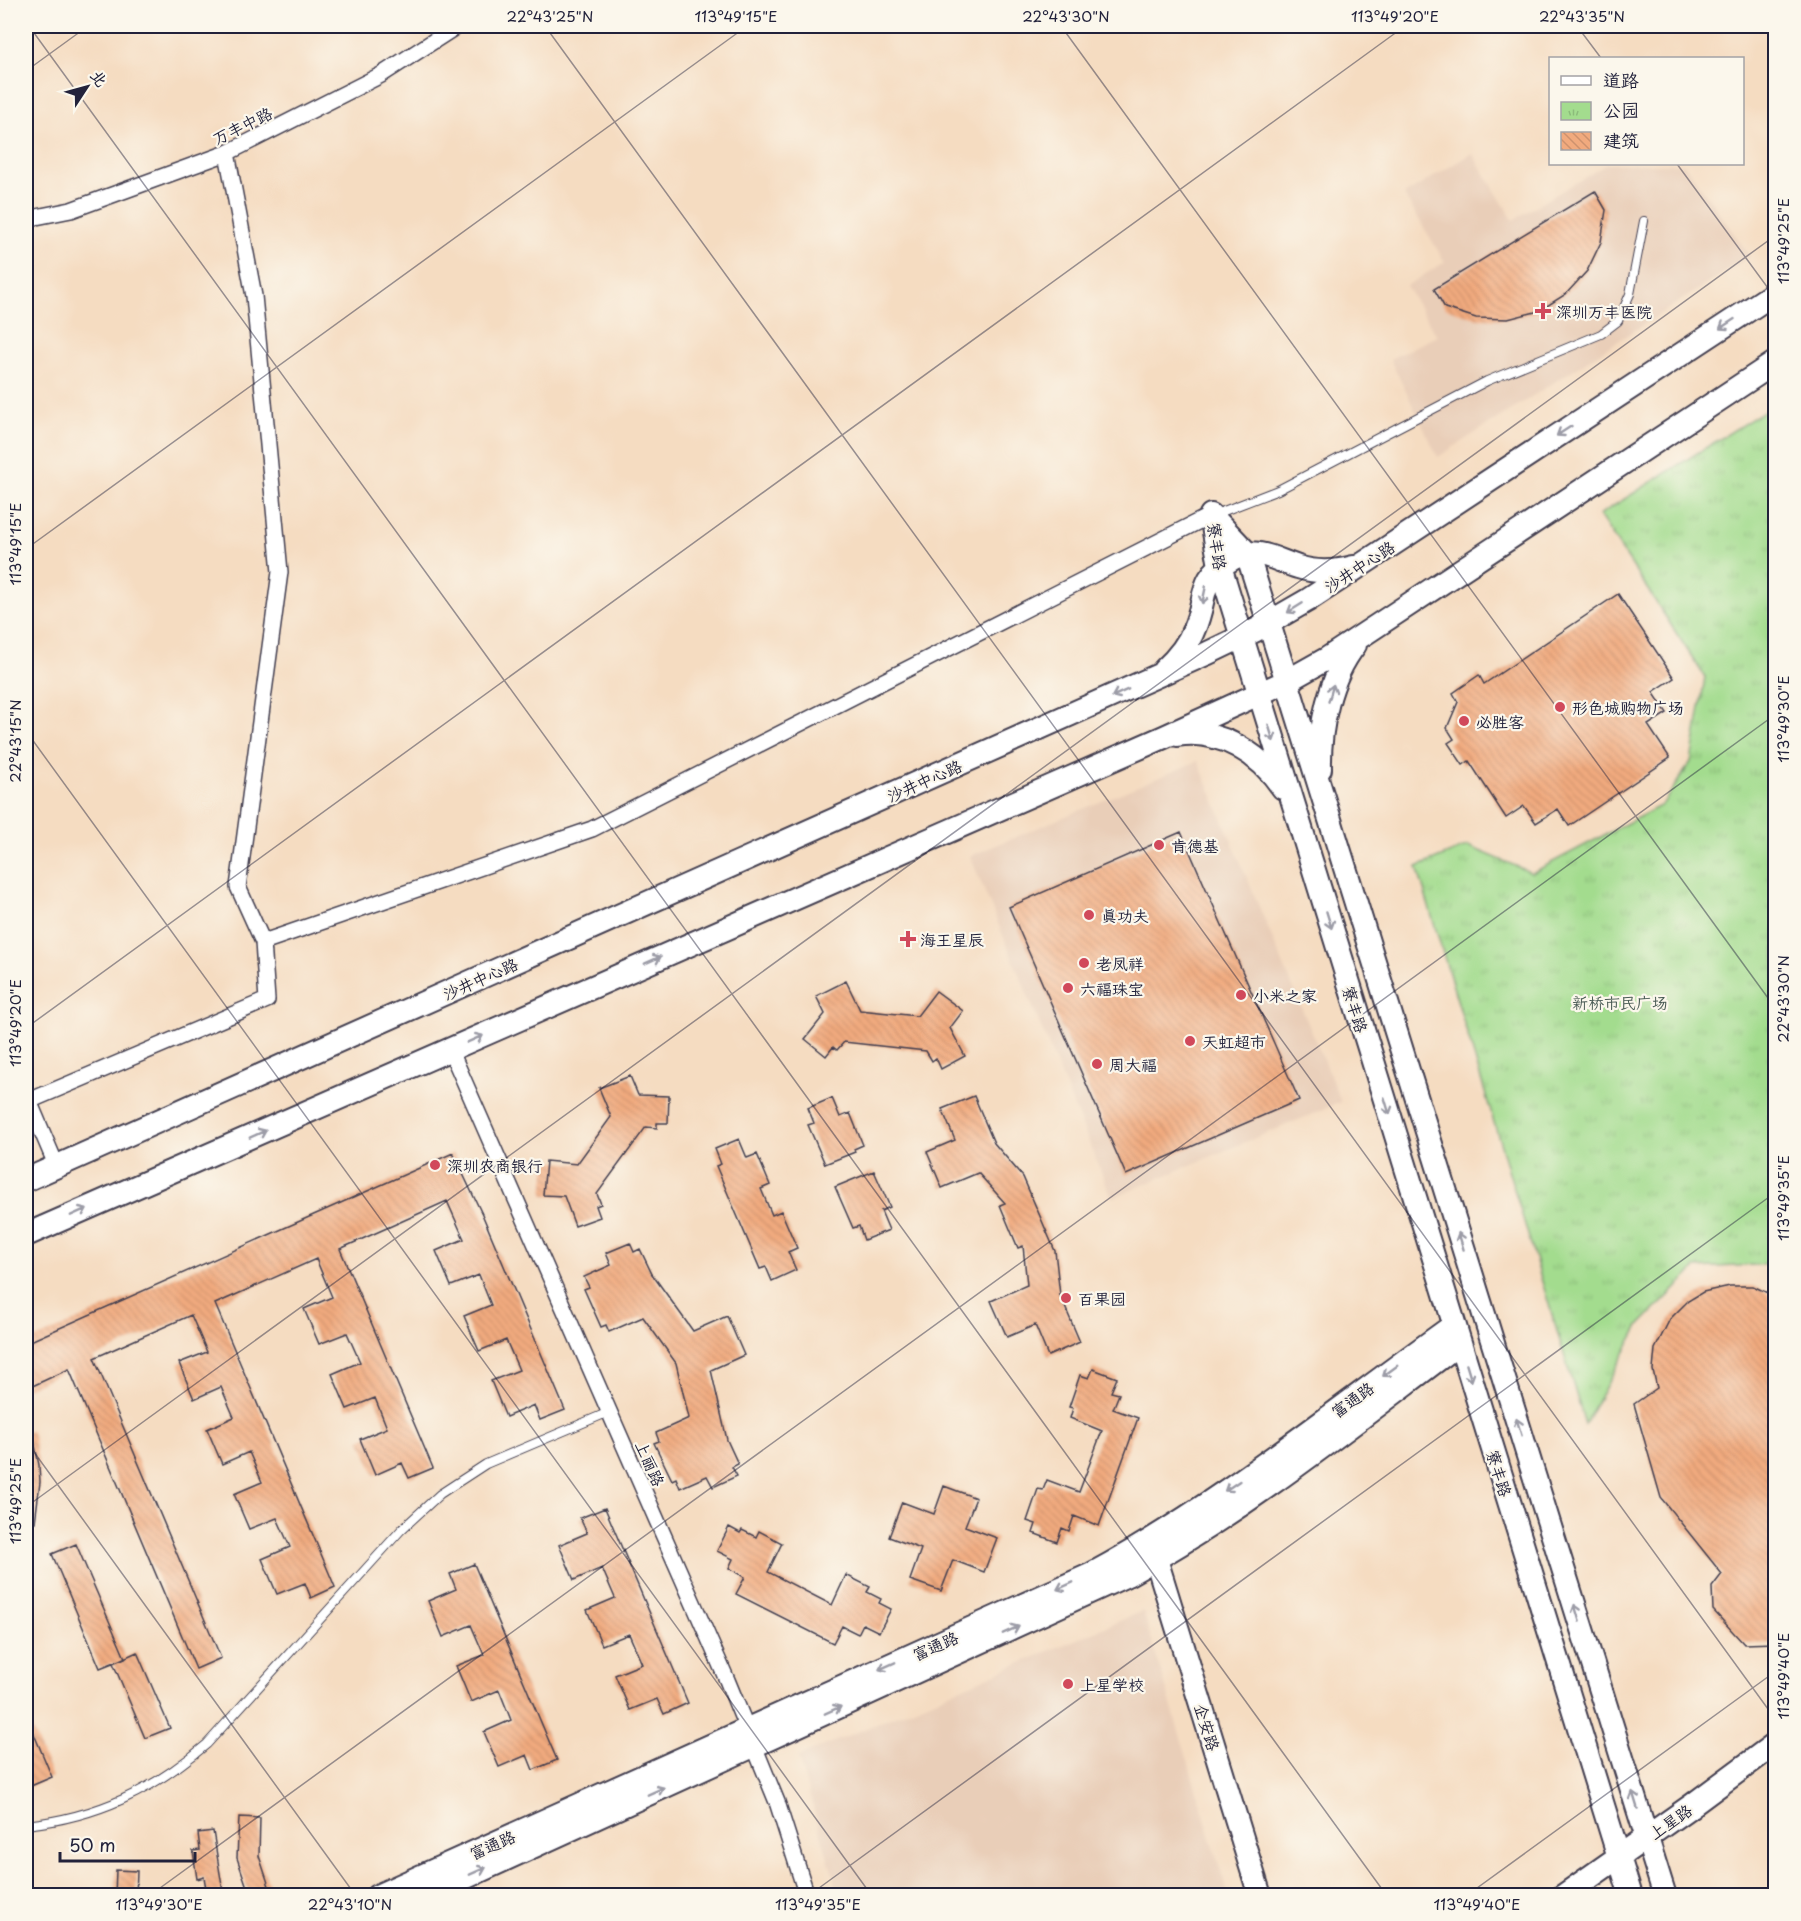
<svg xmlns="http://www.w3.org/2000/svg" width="1801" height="1921" font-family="'Playpen Sans','LXGW WenKai TC',sans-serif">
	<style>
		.built { fill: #e9ceb8 }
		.park { fill: url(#park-tufts); stroke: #627f64; stroke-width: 1.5 }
		.building { fill: url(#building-back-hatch) }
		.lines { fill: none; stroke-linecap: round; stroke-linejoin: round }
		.lane-casing { stroke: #423e4f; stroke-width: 10 }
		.street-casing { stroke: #423e4f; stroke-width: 18 }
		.secondary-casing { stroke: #423e4f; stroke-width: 26 }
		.lane { stroke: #fff; stroke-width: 8 }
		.street { stroke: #fff; stroke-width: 15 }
		.secondary { stroke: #fff; stroke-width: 22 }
		.oneway { stroke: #9c9ca7 }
		.ticks { fill: none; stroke: #22223b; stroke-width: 1.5; stroke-opacity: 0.45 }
		.poi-dot { fill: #d1495b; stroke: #fbf7ec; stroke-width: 2 }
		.labels { text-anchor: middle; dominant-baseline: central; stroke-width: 4.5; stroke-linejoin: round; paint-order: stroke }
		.street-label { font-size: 16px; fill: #22223b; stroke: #fbf7ec }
		.poi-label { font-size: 16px; fill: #22223b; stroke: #fbf7ec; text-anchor: start }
		.park-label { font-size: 16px; fill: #495a54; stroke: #fbf7ec }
		.neatline { fill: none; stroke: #22223b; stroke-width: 2 }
		.ticks-label { font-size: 15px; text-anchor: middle; fill: #22223b }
	</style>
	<defs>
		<pattern id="park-tufts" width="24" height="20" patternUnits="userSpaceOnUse" patternTransform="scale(1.5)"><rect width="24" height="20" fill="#a3dc8e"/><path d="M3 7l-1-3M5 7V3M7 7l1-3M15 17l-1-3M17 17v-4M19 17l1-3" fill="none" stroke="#8cbc7b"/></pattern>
		<pattern id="building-back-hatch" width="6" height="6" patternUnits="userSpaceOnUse" patternTransform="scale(1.5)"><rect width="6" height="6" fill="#f1aa7e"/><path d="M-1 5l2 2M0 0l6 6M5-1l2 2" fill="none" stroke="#ce926e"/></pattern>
	</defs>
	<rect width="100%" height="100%" fill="#fbf7ec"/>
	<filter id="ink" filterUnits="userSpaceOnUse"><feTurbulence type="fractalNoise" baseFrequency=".0167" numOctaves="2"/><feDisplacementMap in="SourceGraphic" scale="12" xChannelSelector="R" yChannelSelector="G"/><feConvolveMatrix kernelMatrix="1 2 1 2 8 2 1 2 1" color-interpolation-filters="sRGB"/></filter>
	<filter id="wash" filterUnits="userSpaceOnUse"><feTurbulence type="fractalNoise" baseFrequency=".008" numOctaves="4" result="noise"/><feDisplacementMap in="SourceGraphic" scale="24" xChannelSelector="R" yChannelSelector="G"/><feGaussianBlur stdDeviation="1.35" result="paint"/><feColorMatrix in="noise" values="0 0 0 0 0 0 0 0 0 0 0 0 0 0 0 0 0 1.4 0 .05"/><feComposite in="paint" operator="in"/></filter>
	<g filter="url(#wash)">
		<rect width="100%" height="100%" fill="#f5dcc1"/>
		<path class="built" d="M1472,153l41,67 94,-56h77l66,92 -312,201 -48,-98 47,-23 -31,-50 39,-24 -41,-67z
			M1198,761l143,341 -229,96 -142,-342z
			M1143,1611l85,284h-389l-41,-138z"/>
		<path class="park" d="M1775,404v860l-79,4 -57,58 -54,98 -168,-557 51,-21 64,27 130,-68 29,-43 14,-85 -106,-162z"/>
		<g id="blocks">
			<path class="building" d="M1595,191l11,19 -5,32 -14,29 -21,23 -27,17 -31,8 -32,-1 -31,-10 -11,-19z
				M1618,594l56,84 -21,14 14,21 -19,12 22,33 -101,68 -11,-17 -22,14 -12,-17 -18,12 -37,-57 -6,4 -15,-22 6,-4 -7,-11 11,-26 -5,-9 26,-18 5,9z
				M1181,832l118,268 -173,75 -117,-268z
				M846,981l14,29 57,6 19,-25 27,20 -13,17 15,28 -24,13 -5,-11 -4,3 -6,-10 -82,-9 -7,8 -4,-3 -7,9 -21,-17 20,-25 -9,-18z
				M630,1076l8,19 31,1 -1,27h-11v5l-11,-1 -49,67 4,10 -5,2 4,11 -25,9 -11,-30 -21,-1 3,-34 31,3 34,-47 -12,-29z
				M974,1096l20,47 29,34 32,74 5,44 20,47 -32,14 -13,-31 -28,12 -16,-36 36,-16 -4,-39 -5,2 -18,-43 5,-2 -27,-30 -36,15 -15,-36 28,-12 -13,-31z
				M832,1098l8,19 10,-4 13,32 -9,4 1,3 -30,12 -17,-39 6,-2 -6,-15z
				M739,1139l8,19 10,-4 13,31 -9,4 11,26 9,-4 16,37 -9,4 8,18 -24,11 -6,-14 -6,2 -44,-103 5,-2 -6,-15z
				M453,1153l29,61 83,196 -25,10 -6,-15 -28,12 -15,-36 28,-11 -13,-30 -27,11 -15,-35 27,-11 -12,-30 -28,11 -15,-35 28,-12 -17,-38 -107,48 93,219 -24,10 -7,-15 -27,12 -15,-36 27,-11 -12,-30 -28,11 -15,-35 28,-12 -13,-29 -28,11 -15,-35 28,-12 -16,-38 -101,45 120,283 -24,11 -6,-15 -28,11 -15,-35 28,-12 -13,-29 -28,11 -15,-35 28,-12 -13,-30 -27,12 -15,-35 27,-12 -13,-30 -27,12 -15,-36 28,-11 -16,-37 -97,43 127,300 -25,11 -127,-300 -43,20v-46z
				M874,1171l16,36 -9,4 8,19 -25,10 -5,-14 -6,2 -18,-41z
				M630,1243l4,9 6,-3 12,25 41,57 34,-15 17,39 -33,15 16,70 11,24 -6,3 5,9 -24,11 -6,-11 -27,12 -4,-10 -4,2 -18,-37 5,-2 -3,-8 33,-15 -13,-55 -33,-46 -34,15 -3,-7 -5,2 -17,-38 5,-2 -5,-10 27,-12 -5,-12z
				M1730,1286h23l23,11v346l-32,1 -31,-34 -1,-23 10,-13 -61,-76 -27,-94 23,-16 -4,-18 2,-21 15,-30 18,-18 15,-9z
				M1093,1369l24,9 -6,14 8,2 -6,15 25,9 -39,108 -25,-10 -5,15 -7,-3 -5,14 -24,-9 3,-9 -9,-3 11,-32 5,1 4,-10 32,12 23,-61 -32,-13 3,-10 -4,-1 11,-32 9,3z
				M32,1431l7,34 1,17 -5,40h-9v-90z
				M944,1486l32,12 -11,28 32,12 -13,34 -31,-12 -12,31 -31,-11 11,-31 -32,-12 13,-35 32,12z
				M605,1508l83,195 -24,11 -7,-15 -27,11 -15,-35 27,-11 -13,-30 -27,11 -15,-35 28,-12 -13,-30 -28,12 -15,-35 28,-12 -7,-15z
				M729,1527l11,6 2,-3 14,7 3,-6 23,12 -14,29 64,33 14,-30 24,12 -3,5 14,7 -2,4 12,6 -12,23 -16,-8 -5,10 -16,-8 -9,17 -97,-49 9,-17 -16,-9 4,-9 -16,-8z
				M76,1544l49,114 -25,10 -48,-114z
				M474,1564l83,196 -24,10 -6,-15 -28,12 -15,-35 27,-12 -12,-30 -28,12 -15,-36 28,-11 -13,-30 -28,12 -15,-36 28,-12 -6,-15z
				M137,1652l33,76 -25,10 -32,-75z
				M26,1715l26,62 -26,11z
				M239,1817l21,1 -1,38 12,36 -11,4h-10l-13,-38z
				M213,1831l10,61 -16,2 -3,-17 -7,2 -4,-28 7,-1 -2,-17z
				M116,1870l21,1 -1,25h-21z"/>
		</g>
	</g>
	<g filter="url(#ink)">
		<use href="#blocks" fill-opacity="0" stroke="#423e4f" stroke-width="1.5"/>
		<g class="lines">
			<defs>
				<path id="lane" d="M1216,514l62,-24 209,-109 114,-47 17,-13 12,-27 14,-73
					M26,1825c72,-8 126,-34 181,-81l194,-214 39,-36 46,-30 123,-52"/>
				<path id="street" d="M26,219l45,-9 156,-57 154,-78 76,-49
					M263,942l329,-113 619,-314
					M450,1049l277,631 50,122 30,94
					M57,1167l-28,-66 238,-101 -4,-58 -25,-55 42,-315 -26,-276 -27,-143"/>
				<path id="secondary" d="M1211,515l36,38 418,1343
					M1211,515l9,51 411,1330
					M1164,670c12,-11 24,-25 30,-41 14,-31 3,-51 38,-70 24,-14 43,1 66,8 18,6 37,5 55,0
					M1177,735c43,-7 83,19 106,53
					M1320,769c-1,-41 9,-91 35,-124
					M26,1180l1180,-526 50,-24 52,-30 468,-308
					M26,1235l1138,-498 123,-56 41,-23 448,-296
					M1156,1559l104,337
					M377,1896l715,-322c129,-70 243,-164 362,-249
					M425,1896l702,-321c119,-65 225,-151 333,-232
					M1563,1896l128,-90 85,-63"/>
			</defs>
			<use href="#lane" class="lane-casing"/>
			<use href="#street" class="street-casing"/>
			<use href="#secondary" class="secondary-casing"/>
			<use href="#lane" class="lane"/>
			<use href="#street" class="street"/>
			<use href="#secondary" class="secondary"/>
		</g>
		<defs><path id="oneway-shaft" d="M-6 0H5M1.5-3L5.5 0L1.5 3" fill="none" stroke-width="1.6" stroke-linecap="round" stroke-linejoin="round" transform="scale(1.5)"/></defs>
		<g class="oneway">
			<use href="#oneway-shaft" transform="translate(1727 324) rotate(147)"/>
			<use href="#oneway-shaft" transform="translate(1564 431) rotate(147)"/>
			<use href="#oneway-shaft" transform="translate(1204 595) rotate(102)"/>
			<use href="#oneway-shaft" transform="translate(1295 608) rotate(148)"/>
			<use href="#oneway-shaft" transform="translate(1120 693) rotate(156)"/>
			<use href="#oneway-shaft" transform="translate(1331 693) rotate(-74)"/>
			<use href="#oneway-shaft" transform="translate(1271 733) rotate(73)"/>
			<use href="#oneway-shaft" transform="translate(1329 920) rotate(73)"/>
			<use href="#oneway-shaft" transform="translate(653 960) rotate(-24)"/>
			<use href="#oneway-shaft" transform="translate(475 1039) rotate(-24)"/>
			<use href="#oneway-shaft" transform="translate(1387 1106) rotate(73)"/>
			<use href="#oneway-shaft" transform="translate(258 1134) rotate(-24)"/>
			<use href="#oneway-shaft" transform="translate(79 1212) rotate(-24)"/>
			<use href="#oneway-shaft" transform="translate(1461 1241) rotate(-107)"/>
			<use href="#oneway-shaft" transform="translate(1390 1371) rotate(144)"/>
			<use href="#oneway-shaft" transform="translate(1469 1373) rotate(73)"/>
			<use href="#oneway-shaft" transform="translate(1519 1427) rotate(-107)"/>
			<use href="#oneway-shaft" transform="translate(1232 1486) rotate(146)"/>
			<use href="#oneway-shaft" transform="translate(1065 1586) rotate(156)"/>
			<use href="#oneway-shaft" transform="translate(1577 1613) rotate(-107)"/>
			<use href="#oneway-shaft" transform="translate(1011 1630) rotate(-24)"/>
			<use href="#oneway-shaft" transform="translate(887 1666) rotate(156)"/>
			<use href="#oneway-shaft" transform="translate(833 1710) rotate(-24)"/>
			<use href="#oneway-shaft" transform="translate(656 1791) rotate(-24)"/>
			<use href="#oneway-shaft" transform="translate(1635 1800) rotate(-107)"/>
			<use href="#oneway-shaft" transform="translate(478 1871) rotate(-24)"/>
		</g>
	</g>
	<path class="ticks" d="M29,26l1358,1870M545,26l1231,1694M1061,26l715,983M1577,26l24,32M26,71l62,-45M1677,164l99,135M26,549l721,-523M26,731l846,1165M26,1028l1379,-1002M26,1441l330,455M26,1507l1750,-1272M149,1896l1627,-1182M808,1896l968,-704M1466,1896l310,-225"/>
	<g class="poi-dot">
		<path d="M1540 302h6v6h6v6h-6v6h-6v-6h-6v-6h6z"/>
		<circle cx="1560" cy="707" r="6"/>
		<circle cx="1464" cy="721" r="6"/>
		<circle cx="1159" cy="845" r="6"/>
		<circle cx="1089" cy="915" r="6"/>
		<path d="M905 930h6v6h6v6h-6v6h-6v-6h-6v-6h6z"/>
		<circle cx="1084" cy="963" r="6"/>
		<circle cx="1068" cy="988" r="6"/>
		<circle cx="1241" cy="995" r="6"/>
		<circle cx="1190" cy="1041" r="6"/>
		<circle cx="1097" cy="1064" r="6"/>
		<circle cx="435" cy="1165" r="6"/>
		<circle cx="1066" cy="1298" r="6"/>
		<circle cx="1068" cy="1684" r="6"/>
	</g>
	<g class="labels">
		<g class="street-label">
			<text transform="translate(242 125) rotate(-26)">万丰中路</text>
			<text transform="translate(1218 546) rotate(82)">寮丰路</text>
			<text transform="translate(1359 566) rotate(-33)">沙井中心路</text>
			<text transform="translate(924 780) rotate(-24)">沙井中心路</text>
			<text transform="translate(480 978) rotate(-24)">沙井中心路</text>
			<text transform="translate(1356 1009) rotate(73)">寮丰路</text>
			<text transform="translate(1352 1399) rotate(-36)">富通路</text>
			<text transform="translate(651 1463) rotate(66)">上丽路</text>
			<text transform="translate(1500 1473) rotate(73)">寮丰路</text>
			<text transform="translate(935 1645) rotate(-24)">富通路</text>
			<text transform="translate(1208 1727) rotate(73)">企安路</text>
			<text transform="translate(1670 1821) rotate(-35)">上星路</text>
			<text transform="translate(492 1844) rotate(-24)">富通路</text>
		</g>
		<g class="poi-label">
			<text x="1556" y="311">深圳万丰医院</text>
			<text x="1572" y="707">形色城购物广场</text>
			<text x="1476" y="721">必胜客</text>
			<text x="1171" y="845">肯德基</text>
			<text x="1101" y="915">真功夫</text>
			<text x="920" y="939">海王星辰</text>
			<text x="1096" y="963">老凤祥</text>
			<text x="1080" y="988">六福珠宝</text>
			<text x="1253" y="995">小米之家</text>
			<text x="1202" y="1041">天虹超市</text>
			<text x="1109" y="1064">周大福</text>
			<text x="447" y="1165">深圳农商银行</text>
			<text x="1078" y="1298">百果园</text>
			<text x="1080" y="1684">上星学校</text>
		</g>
		<g class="park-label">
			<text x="1620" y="1002">新桥市民广场</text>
		</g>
	</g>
	<rect width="1801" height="1921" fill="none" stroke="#fbf7ec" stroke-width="66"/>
	<rect x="1549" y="57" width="195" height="108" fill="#fbf7ec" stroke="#a4a2a5" stroke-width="1.5"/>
	<rect x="1561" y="76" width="30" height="9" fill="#ffffff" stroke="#a4a2a5" stroke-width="1.5"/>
	<text x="1603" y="87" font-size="18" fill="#22223b">道路</text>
	<rect x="1561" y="102" width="30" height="18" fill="url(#park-tufts)" stroke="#a4a2a5" stroke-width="1.5"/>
	<text x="1603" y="117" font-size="18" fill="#22223b">公园</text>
	<rect x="1561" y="132" width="30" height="18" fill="url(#building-back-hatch)" stroke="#a4a2a5" stroke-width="1.5"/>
	<text x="1603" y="147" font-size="18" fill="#22223b">建筑</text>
	<g transform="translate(87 87) rotate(54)" stroke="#fbf7ec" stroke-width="4.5" paint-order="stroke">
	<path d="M0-4.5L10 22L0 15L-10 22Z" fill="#22223b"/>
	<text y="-9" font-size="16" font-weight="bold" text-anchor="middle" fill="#22223b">北</text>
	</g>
	<path d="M60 1852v9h135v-9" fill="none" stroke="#22223b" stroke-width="3"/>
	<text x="69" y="1852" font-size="18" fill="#22223b" stroke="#fbf7ec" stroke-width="4.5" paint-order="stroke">50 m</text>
	<rect x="33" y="33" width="1735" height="1855" class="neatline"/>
	<g class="ticks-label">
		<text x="550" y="22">22°43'25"N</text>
		<text x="736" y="22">113°49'15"E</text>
		<text x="1066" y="22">22°43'30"N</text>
		<text x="1395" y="22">113°49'20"E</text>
		<text x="1582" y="22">22°43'35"N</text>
		<text transform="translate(1784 241) rotate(-90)" y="5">113°49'25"E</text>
		<text transform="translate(16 544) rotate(-90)" y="5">113°49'15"E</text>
		<text transform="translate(1784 719) rotate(-90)" y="5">113°49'30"E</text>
		<text transform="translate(16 741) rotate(-90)" y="5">22°43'15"N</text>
		<text transform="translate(1784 999) rotate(-90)" y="5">22°43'30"N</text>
		<text transform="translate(16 1023) rotate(-90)" y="5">113°49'20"E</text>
		<text transform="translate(1784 1198) rotate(-90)" y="5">113°49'35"E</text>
		<text transform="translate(16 1501) rotate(-90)" y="5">113°49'25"E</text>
		<text transform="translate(1784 1676) rotate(-90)" y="5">113°49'40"E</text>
		<text x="159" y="1910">113°49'30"E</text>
		<text x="350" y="1910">22°43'10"N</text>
		<text x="818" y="1910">113°49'35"E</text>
		<text x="1477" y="1910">113°49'40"E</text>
	</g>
</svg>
